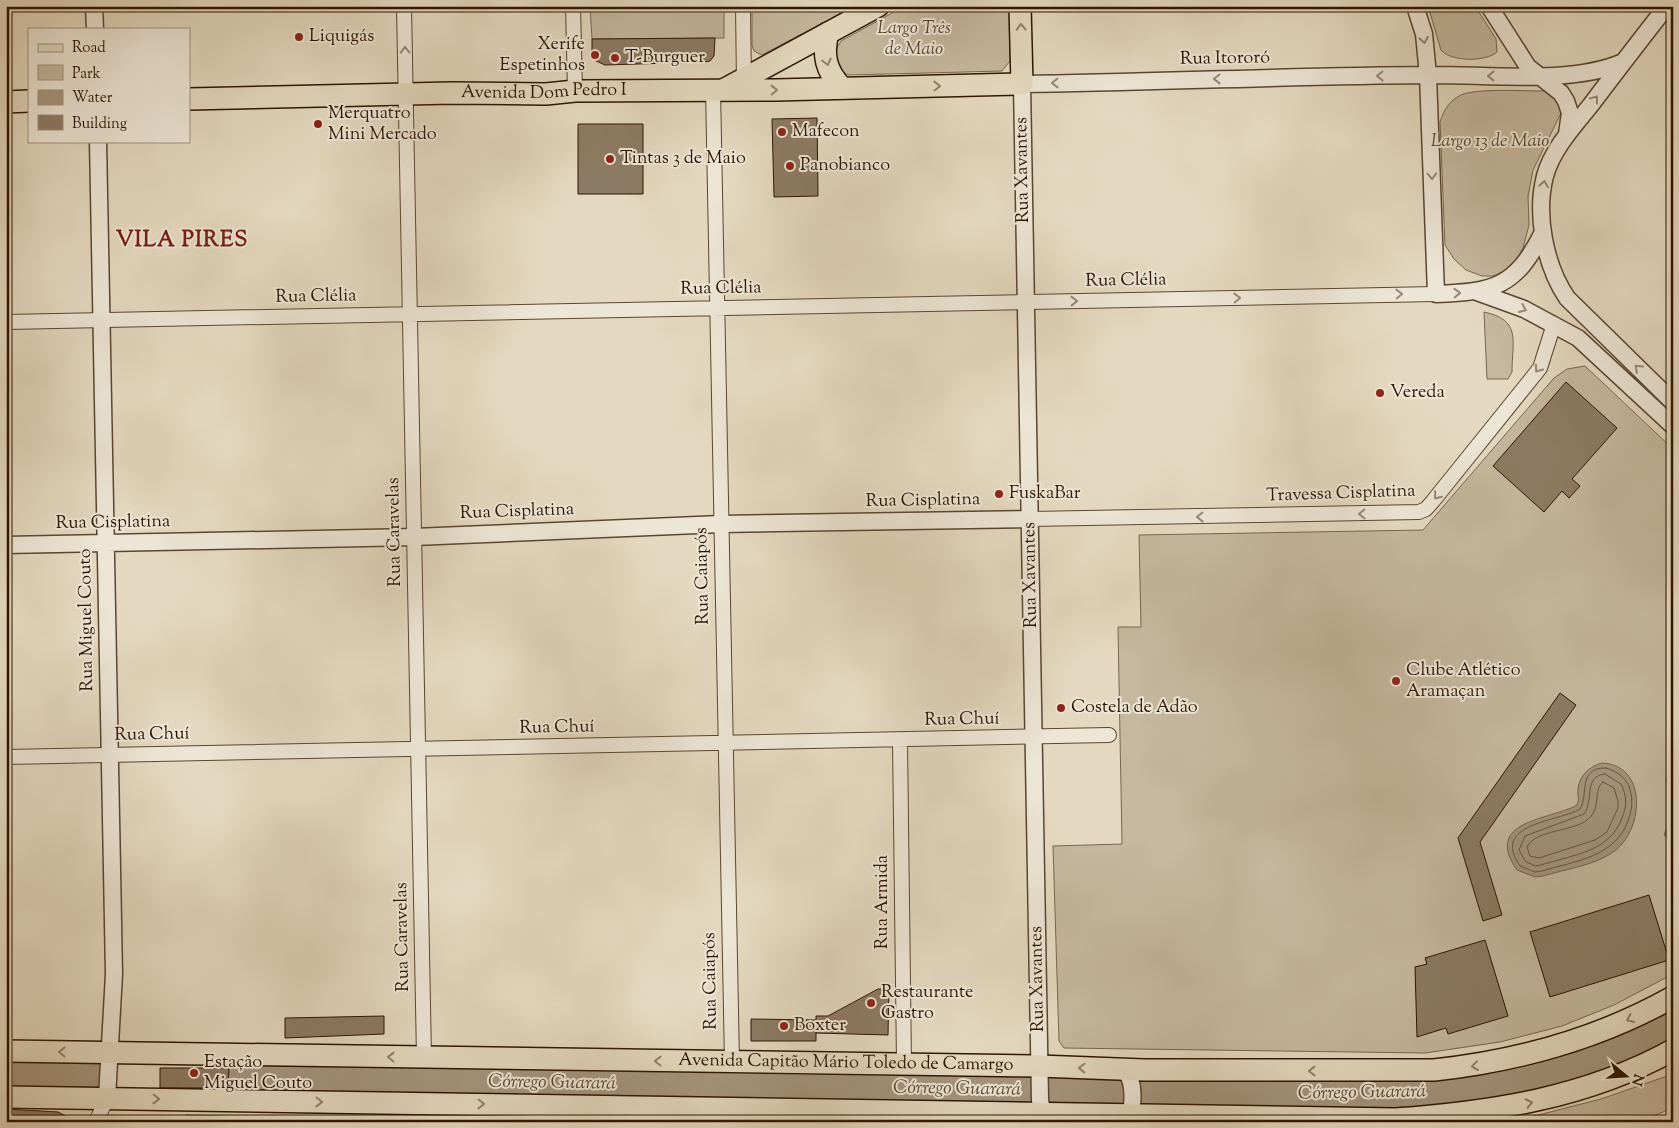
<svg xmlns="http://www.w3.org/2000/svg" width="1679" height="1128" font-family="'Sorts Mill Goudy',serif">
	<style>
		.green { fill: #c5b89f; stroke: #786650 }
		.water { fill: #a5967f; stroke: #75624c }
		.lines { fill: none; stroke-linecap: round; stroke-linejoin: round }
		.shore { stroke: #685640; stroke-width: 1 }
		.river { stroke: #a5967f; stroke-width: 28 }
		.building { fill: #8c7b64; stroke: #2c1500 }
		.minor-casing { stroke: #5a4630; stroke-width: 16 }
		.tertiary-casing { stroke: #5a4630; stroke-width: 19 }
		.primary-casing { stroke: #2c1500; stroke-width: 24 }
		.minor { stroke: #ede6d6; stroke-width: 14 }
		.tertiary { stroke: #ede6d6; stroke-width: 16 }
		.primary { stroke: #e4d9c0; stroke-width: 21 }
		.oneway { stroke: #91816a }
		.oneway2 { stroke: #968876 }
		.poi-dot { fill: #8f2418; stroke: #ede6d6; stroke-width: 2 }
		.labels { text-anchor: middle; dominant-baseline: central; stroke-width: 4; stroke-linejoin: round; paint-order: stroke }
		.park-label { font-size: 18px; font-style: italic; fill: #5a4630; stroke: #ede6d6 }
		.poi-label { font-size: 18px; fill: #2c1500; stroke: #ede6d6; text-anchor: start }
		.street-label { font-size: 18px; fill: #2c1500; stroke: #ede6d6 }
		.water-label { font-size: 19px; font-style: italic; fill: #5c4933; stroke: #ede6d6 }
		.district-label { font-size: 22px; font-weight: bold; letter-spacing: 1px; fill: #7a1f14; stroke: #ede6d6 }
	</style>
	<rect width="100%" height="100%" fill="#e4d9c0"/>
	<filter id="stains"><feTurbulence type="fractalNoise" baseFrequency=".004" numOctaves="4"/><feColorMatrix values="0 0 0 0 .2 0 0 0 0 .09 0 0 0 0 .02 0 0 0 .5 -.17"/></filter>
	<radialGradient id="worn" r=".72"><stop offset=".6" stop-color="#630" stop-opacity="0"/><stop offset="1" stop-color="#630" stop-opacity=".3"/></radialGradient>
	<path class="green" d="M590,6h134v32l-132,1z
		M752,6h103l-93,49 -8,-4 -2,-6z
		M905,6h104l1,55 -8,10 -154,4 -8,-5 -7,-15 8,-14z
		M1428,6h47l21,33 1,13c-11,10 -46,10 -56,-2z
		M1544,91l8,2 10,18 -29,59 -5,26 1,29 -6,23 -11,20 -19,8h-11l-16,-6 -12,-11 -9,-14 -5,-123c4,-12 9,-21 21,-27 16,-7 63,-4 83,-4z
		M1484,312c38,8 28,29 28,60l-4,7h-21z
		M1585,366l88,83v525l-59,31 -52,21 -62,16 -75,11 -361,-5 -5,-7 -6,-195 69,-2 -4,-217h23l-2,-92 284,-5 131,-152 13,-9z
		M1673,1074v34l-35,14h-127l90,-23z
		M186,1115l69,2 5,5h-75z"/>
	<path class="water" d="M1602,763c45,2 42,64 14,87 -19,15 -50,19 -73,26l-8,1 -18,-7c-35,-50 34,-50 60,-65 3,-6 0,-10 1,-16 1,-13 12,-23 24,-26z
		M1673,767v27l-7,-13 3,-10z
		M1673,812v30l-9,-7z"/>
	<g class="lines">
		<path class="shore" d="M1606,768c13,4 23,12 25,26 2,10 0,18 -3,27 -13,36 -53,40 -86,50l-7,1 -15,-6c-30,-43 38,-44 60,-57 9,-13 -3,-42 26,-41z
			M1605,774l16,10c6,12 6,22 1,34 -12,34 -50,37 -81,47l-6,1 -10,-5 -6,-11 6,-14 59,-22c10,-13 -1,-38 21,-40z
			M1603,782l11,6 4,13v7l-11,24 -12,8 -56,18 -9,-2 -3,-9c7,-16 43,-16 57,-25 20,-12 7,-30 19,-40z"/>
		<path class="river" d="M6,1075l87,1
			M229,1078l524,10 628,7c33,-2 66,-2 99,-6 61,-7 142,-33 193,-67"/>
	</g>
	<path class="building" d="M715,38l-1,18 -4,5 -6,1 -99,3 -11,-5 -2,-7v-14z
		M817,118l1,78 -44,1 -2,-78z
		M578,124h65v70h-65z
		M1566,382l51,46 -45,51 8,7 -11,12 -7,-7 -18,21 -51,-46z
		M1560,693l16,12 -96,137 22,73 -19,6 -25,-83z
		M1649,895l20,65 -119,37 -20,-65z
		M1485,940l23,76 -60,18 -2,-6 -29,9 -2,-70 12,-3 -2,-6z
		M878,989h11l-1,46 -72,-2v-17h12z
		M384,1016v18l-99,4v-20z
		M751,1019l65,1v21h-65z
		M160,1068h69l-1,20h-68z
		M6,1109l52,3 19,10h-71z"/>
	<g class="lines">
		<defs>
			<path id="minor" d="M404,6l20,1051
				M573,6l2,85
				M743,6l1,79
				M713,89l19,973
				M6,322l1430,-28
				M1030,519l389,-7 7,-3 7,-8 107,-133 14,-44
				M900,740l4,324
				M6,757l1103,-22
				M96,1122l11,-24"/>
			<path id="tertiary" d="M94,6l1,23
				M1415,6l9,28 4,41 8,219c58,-2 80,-7 107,-62
				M1489,6l39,61 33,26 5,8 4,12 -3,21
				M1667,6c-26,33 -52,67 -77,100 -17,21 -38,44 -45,70 -10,39 0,89 22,122l106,104
				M98,141l16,833 -7,124
				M1477,292l47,17 54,29 95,88
				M6,545l408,-8 307,-13 309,-5
				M1124,1069c11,11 11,40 2,53
				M1044,1122l-4,-22 -18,-1016c135,-2 270,-8 406,-9 57,-1 144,10 195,-13"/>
			<g id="primary">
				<path d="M828,33c-6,22 -2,38 14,55"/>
				<path d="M725,89l153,-83"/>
				<path id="s1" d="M189,99l262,-6 95,1 29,-3 201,-1 246,-6 -2,-78"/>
				<path d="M6,102l23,-1"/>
				<path id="s2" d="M6,1051l1033,15 105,4h290c85,-9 164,-31 239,-73"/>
				<path d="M6,1097l1389,22c97,-7 191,-21 278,-69"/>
			</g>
		</defs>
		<use href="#minor" class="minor-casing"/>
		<use href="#tertiary" class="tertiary-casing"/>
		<use href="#primary" class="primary-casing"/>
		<use href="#minor" class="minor"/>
		<use href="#tertiary" class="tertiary"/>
		<use href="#primary" class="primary"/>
	</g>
	<defs><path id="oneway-chevron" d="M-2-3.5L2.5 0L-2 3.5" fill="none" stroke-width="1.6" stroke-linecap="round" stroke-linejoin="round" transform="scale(1.25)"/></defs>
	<g class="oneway">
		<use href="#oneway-chevron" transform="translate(1021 27) rotate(-91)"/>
		<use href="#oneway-chevron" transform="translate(827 62) rotate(77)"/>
		<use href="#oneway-chevron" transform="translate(937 86) rotate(-1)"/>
		<use href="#oneway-chevron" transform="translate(774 90) rotate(-1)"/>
		<use href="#oneway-chevron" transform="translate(1630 1019) rotate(155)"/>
		<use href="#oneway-chevron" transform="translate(62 1052) rotate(-179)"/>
		<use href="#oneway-chevron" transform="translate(391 1057) rotate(-179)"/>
		<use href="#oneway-chevron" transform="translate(658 1061) rotate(-179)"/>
		<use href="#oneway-chevron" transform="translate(1475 1066) rotate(173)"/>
		<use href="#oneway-chevron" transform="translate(1082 1068) rotate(-178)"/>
		<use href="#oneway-chevron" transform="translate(1312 1071) rotate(-180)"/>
		<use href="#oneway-chevron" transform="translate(156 1099) rotate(1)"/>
		<use href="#oneway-chevron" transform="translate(319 1102) rotate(1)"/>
		<use href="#oneway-chevron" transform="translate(1529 1103) rotate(-12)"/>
		<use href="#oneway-chevron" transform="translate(481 1104) rotate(1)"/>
	</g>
	<g class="oneway2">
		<use href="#oneway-chevron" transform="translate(1424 40) rotate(80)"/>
		<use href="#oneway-chevron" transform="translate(405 50) rotate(-91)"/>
		<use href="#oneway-chevron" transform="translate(1380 76) rotate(179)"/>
		<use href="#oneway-chevron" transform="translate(1491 76) rotate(-179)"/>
		<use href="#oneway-chevron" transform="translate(1217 79) rotate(179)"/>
		<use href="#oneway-chevron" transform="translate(1055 83) rotate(179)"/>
		<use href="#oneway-chevron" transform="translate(1595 99) rotate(-53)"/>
		<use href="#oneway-chevron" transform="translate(1432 176) rotate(88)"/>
		<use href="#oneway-chevron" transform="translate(1544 184) rotate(-81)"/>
		<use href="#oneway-chevron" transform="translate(1457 293) rotate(-2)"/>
		<use href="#oneway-chevron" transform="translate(1399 294) rotate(-1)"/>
		<use href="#oneway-chevron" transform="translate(1237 298) rotate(-1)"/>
		<use href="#oneway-chevron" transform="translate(1074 301) rotate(-1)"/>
		<use href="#oneway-chevron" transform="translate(1523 309) rotate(23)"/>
		<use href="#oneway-chevron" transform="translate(1638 368) rotate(-136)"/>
		<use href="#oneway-chevron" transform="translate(1538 369) rotate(125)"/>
		<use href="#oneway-chevron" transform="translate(1437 496) rotate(129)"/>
		<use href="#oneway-chevron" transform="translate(1362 514) rotate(179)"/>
		<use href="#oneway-chevron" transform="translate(1200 517) rotate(179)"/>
	</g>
	<g class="poi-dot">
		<circle cx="299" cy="37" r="5"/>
		<circle cx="595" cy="55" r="5"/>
		<circle cx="615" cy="58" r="5"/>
		<circle cx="318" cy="124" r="5"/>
		<circle cx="782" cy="132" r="5"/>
		<circle cx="610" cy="159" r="5"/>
		<circle cx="790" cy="166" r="5"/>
		<circle cx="1380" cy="393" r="5"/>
		<circle cx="999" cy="494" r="5"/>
		<circle cx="1396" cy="681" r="5"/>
		<circle cx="1061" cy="708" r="5"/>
		<circle cx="871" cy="1003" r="5"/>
		<circle cx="784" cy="1026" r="5"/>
		<circle cx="194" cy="1073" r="5"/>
	</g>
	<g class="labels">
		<g class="park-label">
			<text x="914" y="29">Largo Três<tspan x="914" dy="21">de Maio</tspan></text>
			<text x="1490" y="142">Largo 13 de Maio</text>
		</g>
		<g class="poi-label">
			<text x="309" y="37">Liquigás</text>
			<text x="585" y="45" text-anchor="end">Xerife<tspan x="585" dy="21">Espetinhos</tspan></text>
			<text x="625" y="58">T-Burguer</text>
			<text x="328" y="114">Merquatro<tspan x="328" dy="21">Mini Mercado</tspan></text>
			<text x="792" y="132">Mafecon</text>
			<text x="620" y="159">Tintas 3 de Maio</text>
			<text x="800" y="166">Panobianco</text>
			<text x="1390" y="393">Vereda</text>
			<text x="1009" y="494">FuskaBar</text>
			<text x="1406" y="671">Clube Atlético<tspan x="1406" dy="21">Aramaçan</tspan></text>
			<text x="1071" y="708">Costela de Adão</text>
			<text x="881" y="993">Restaurante<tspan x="881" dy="21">Gastro</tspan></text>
			<text x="794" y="1026">Boxter</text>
			<text x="204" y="1063">Estação<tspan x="204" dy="21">Miguel Couto</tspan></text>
		</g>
		<g class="street-label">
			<text transform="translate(1225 59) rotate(-1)">Rua Itororó</text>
			<text stroke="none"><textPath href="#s1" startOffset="355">Avenida Dom Pedro I</textPath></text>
			<text transform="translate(1023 170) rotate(-91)">Rua Xavantes</text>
			<text transform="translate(1126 281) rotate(-1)">Rua Clélia</text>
			<text transform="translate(721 289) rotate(-1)">Rua Clélia</text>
			<text transform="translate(316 297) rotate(-1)">Rua Clélia</text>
			<text transform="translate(1341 494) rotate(-2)">Travessa Cisplatina</text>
			<text transform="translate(923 501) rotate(-1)">Rua Cisplatina</text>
			<text transform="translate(517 512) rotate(-2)">Rua Cisplatina</text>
			<text transform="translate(113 523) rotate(-1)">Rua Cisplatina</text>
			<text transform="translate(395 532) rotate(-91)">Rua Caravelas</text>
			<text transform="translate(1031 575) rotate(-91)">Rua Xavantes</text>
			<text transform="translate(703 576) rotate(-91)">Rua Caiapós</text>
			<text transform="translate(87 620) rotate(-91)">Rua Miguel Couto</text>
			<text transform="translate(962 720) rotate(-1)">Rua Chuí</text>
			<text transform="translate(557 728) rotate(-1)">Rua Chuí</text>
			<text transform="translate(152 735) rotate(-1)">Rua Chuí</text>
			<text transform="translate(883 902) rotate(-90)">Rua Armida</text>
			<text transform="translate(403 937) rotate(-91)">Rua Caravelas</text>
			<text transform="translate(1038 979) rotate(-91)">Rua Xavantes</text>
			<text transform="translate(711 981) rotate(-91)">Rua Caiapós</text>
			<text stroke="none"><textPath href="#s2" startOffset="840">Avenida Capitão Mário Toledo de Camargo</textPath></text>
		</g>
		<g class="water-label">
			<text transform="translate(552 1083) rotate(1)">Córrego Guarará</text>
			<text transform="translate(957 1089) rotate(1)">Córrego Guarará</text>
			<text transform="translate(1362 1093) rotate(-1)">Córrego Guarará</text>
		</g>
		<g class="district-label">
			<text x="182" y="241">VILA PIRES</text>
		</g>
	</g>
	<rect width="1679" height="1128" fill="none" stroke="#e4d9c0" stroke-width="25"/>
	<rect x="8" y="8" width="1664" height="1113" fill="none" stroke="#2c1500" stroke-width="2.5"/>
	<rect x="12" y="12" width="1654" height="1103" fill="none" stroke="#2c1500"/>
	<rect x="28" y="28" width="162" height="115" fill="#ede6d6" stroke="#a09280"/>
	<rect x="38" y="44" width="25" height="8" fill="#e4d9c0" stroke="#a09280"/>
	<text x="72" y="52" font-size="15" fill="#2c1500">Road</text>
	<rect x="38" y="65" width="25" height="15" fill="#c5b89f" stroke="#a09280"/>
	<text x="72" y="78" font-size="15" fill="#2c1500">Park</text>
	<rect x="38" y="90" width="25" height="15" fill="#a5967f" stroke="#a09280"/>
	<text x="72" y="102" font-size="15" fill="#2c1500">Water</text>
	<rect x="38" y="115" width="25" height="15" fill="#8c7b64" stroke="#a09280"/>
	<text x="72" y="128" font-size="15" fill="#2c1500">Building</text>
	<g transform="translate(1626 1076) rotate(108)" stroke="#ede6d6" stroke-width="4" paint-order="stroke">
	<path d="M0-4L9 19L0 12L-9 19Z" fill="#2c1500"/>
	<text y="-8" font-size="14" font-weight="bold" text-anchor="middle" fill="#2c1500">N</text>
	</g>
	<rect width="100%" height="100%" filter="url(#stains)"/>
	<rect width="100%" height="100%" fill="url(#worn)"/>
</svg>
